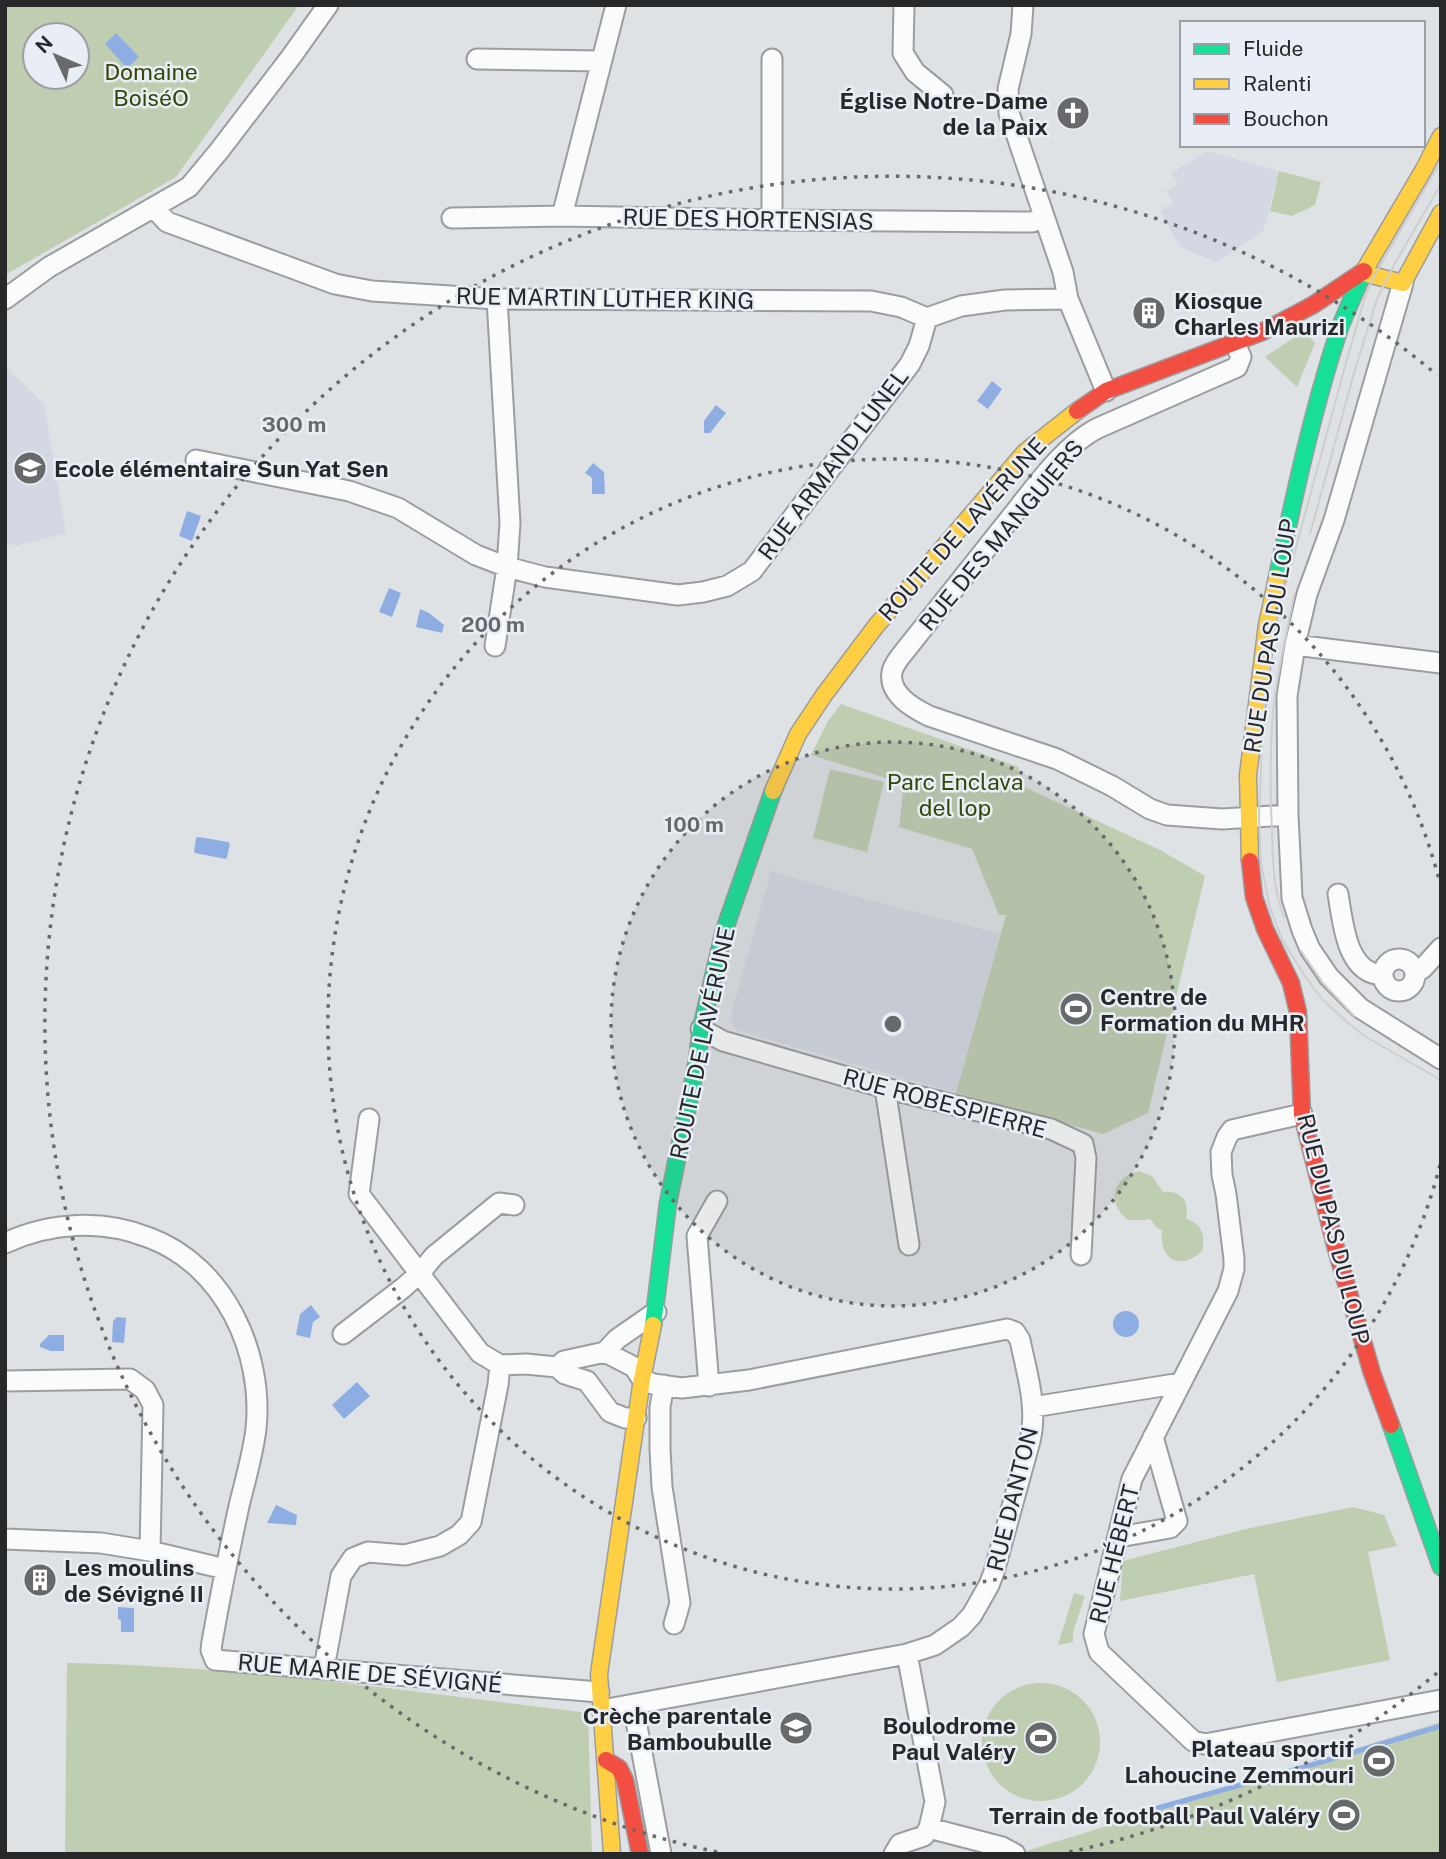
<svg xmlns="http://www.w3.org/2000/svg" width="1446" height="1859" font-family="'Public Sans',sans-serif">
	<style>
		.built { fill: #d3d8e2 }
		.green { fill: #bfcdb1; fill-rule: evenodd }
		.water { fill: #8eaee3 }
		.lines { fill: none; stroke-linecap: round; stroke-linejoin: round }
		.stream { stroke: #8eaee3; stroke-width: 5 }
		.street-casing { stroke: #9b9da0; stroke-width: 23 }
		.fast-casing { stroke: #9b9da0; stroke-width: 19 }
		.slow-casing { stroke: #9b9da0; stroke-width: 19 }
		.jam-casing { stroke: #9b9da0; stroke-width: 19 }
		.street { stroke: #fafbfb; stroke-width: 19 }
		.fast { stroke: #16e098; stroke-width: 16 }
		.slow { stroke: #ffcf43; stroke-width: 16 }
		.jam { stroke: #f24e42; stroke-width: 16 }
		.tram { stroke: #ceced0; stroke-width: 2 }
		.ring { fill: none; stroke: #67696b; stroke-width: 3.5; stroke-dasharray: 3.5 7 }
		.labels { text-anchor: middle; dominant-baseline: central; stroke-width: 5; stroke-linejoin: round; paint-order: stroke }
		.park-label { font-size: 23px; fill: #334806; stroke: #e9eef6 }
		.poi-label { font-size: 23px; font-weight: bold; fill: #26282a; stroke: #e9eef6; text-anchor: end }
		.street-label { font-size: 23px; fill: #26282a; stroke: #e9eef6 }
		.centre { fill: #67696b; stroke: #e9eef6; stroke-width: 3.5 }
		.ring-label { font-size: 21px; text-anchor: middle; font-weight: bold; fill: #67696b; stroke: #e9eef6; stroke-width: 5; stroke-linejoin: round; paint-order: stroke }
	</style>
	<rect width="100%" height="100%" fill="#dfe2e5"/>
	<path class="built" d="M1208,151l71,20 -16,60 -47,31 -35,-14 -21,-37 13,-8 -7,-12 12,-7 -7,-11z
		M5,366l39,38 22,129 -49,13 -12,-3z
		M771,871l83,25 146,38 -44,159 -220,-63 -6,-12z"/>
	<path class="green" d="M5,5h294l-123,172 -171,98zM35,35h42v42h-42z
		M1279,171l42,11 -6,23 -23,11 -22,-5z
		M1304,331l11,12 -18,44 -32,-30z
		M841,704l178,63 -1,17 142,66 45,26 -57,237 -45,21 -147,-41 50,-178h-7l-27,-66 -73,-22 6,-52 -11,-5 -2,10 -81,-25 17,-34z
		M830,769l54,13 -17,70 -54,-14z
		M1139,1171l13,5 11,16c18,-2 27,9 23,27 16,4 20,17 16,32 -23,21 -43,8 -40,-21l-5,-2 -7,-9 -6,1h-16c-22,-17 -16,-43 11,-49z
		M1353,1507l31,8 13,31 -29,6 22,108 -113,22 -23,-108 -134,27 3,-40 127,-33z
		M1074,1593l11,3 -12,36v10l-15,3z
		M67,1663c174,3 348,29 521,50l4,141h-527z
		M982 1742a59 59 0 1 1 118 0a59 59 0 1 1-118 0Z
		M1441,1722v132h-417l-1,-2z"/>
	<path class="water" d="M116,33l23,24 -12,11 -22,-24z
		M992,381l10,8 -14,20 -11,-8z
		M716,405l10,8 -16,20h-6v-12z
		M593,463l11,9 1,22h-13v-16l-7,-5z
		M187,511l14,5 -9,25 -13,-5z
		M389,588l12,5 -9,24 -13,-5z
		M420,609l9,4 15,12 -2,8 -26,-6z
		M199,837l29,5 2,2 -3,13 -1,2 -31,-6 -1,-2 2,-13z
		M311,1305l9,12 -7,5 -3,16 -14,-3 4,-21z
		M1113 1324a13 13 0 1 1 26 0a13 13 0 1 1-26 0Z
		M117,1317l9,1 -2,25 -12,-1 1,-21z
		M49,1335h15v16h-13l-11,-4v-3z
		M357,1382l13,14 -26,23 -12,-14z
		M276,1505l21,10 -1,10 -29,-2z
		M118,1607l16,1v24h-13v-12l-3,-1z"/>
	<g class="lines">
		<path class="stream" d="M1129,1816l172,-48 140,-42"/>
		<defs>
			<path id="street" d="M904,5l-1,48 12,19 28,23
				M1023,5l-2,29 -13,55 1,24 54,159 5,27 38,92
				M477,59l124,2
				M154,208l13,14 168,62 37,7 125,8 374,2 30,6 26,11 34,-12 44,-6 63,-1
				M562,216l54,-211
				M452,218l110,-2 210,4 260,2 12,-4
				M772,220v-161
				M1403,283l-69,237 -27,74 -12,51 -8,51 1,119 3,61 1,22 10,32 8,19 19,28 31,31 81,51
				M5,299l44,-32 140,-80 30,-36 72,-94 37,-52
				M1235,343l6,14 -4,10 -139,61c-34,17 -66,63 -90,93 -36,45 -72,90 -108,136 -3,4 -7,10 -8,15 -4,22 21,36 37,44l128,43 55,27 38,23 17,6 55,4 66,-4
				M196,460l153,31 49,17 78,47 31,12 38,10 133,18 25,-3 24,-6 25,-15 158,-207 9,-18 8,-28
				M1295,645l146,18
				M495,646l12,-79 3,-44 -13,-224
				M1338,894c5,28 8,80 45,81
				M1383 975a16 16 0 1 1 32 0a16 16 0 1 1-32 0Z
				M1415,974l8,-6 18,-20
				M701,1029l22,12 162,47 166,41 32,15 3,14 -5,97
				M885,1088l24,157
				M1302,1114l-70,16 -5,7 -6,15 1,23 4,19 8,65v10l-6,22 -96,188 -38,155 5,18 94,89 12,3 236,-44
				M369,1119l-10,75 121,159 20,12 26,-1 31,3 8,7 22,7 23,31 15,6h11
				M5,1243c46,-21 97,-24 145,-5 74,28 114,114 106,191 -3,25 -11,52 -17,77 -10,46 -19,91 -27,136l-1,8 4,10 384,32
				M343,1334l60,-46 17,-15 14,-17 65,-53 15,2
				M557,1367l7,-6 41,-9 12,-13 39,-27
				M5,1381l125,-2 15,11 8,15 -3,146
				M664,1385l-4,22v42l2,38 18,116 -6,21
				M709,1386l-12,-150 20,-35
				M1033,1407l148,-24
				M1119,1537l51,-9 7,-7 -24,-84
				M5,1539l96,4 49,8 75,18
				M324,1668l17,-92 12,-18 15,-6 37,3 35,-9 19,-11 12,-13 27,-137 2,-20
				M633,1705l28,149
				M602,1710l305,-56 28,-9 26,-18 11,-12 17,-30 5,-13 36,-131c8,-33 -3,-67 -10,-101l-5,-8 -8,-3 -258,51 -67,8 -29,-4 -11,-5 -8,-12 -29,-15
				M929,1828l73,19 13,7
				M894,1854l6,-10 24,-8 5,-8 6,-26 -28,-148"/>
			<path id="fast" d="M1277,578c17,-82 35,-165 61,-245 7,-20 17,-40 25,-60
				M653,1325l15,-122 29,-142 4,-32 23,-98 49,-140
				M1391,1425l50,142"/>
			<path id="slow" d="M1364,271l60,-102 17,-33
				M1363,273l40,10 38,-70
				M773,791l25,-57 26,-39 52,-69 149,-174 52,-41
				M1250,861l-2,-86 19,-150 10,-47
				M612,1854l-13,-180 43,-295 11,-54"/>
			<path id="jam" d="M1077,411l29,-20 156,-59 51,-27 51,-34
				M1250,861l4,36 11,32 26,54 7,29 4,102 33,131 37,128 19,52
				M606,1760l13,8 6,12 15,74"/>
		</defs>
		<use href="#street" class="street-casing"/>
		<use href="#fast" class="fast-casing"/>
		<use href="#slow" class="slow-casing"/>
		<use href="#jam" class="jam-casing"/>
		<use href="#street" class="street"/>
		<use href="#fast" class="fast"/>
		<use href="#slow" class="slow"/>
		<use href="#jam" class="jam"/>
		<path class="tram" d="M1441,161l-67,115 -9,21 -19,66 -63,232 -11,53 -9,70 -4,99 2,47 9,44 12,31 22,36 18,24 26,24 18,14 75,43
			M1310,534l44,-161 23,-74 18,-36 46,-79
			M1284,917c-11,-27 -11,-55 -12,-84 -2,-40 -2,-82 1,-122 4,-39 14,-78 21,-116
			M1301,951l22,32 31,33"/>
	</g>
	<circle cx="893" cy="1024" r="282" fill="#67696b" fill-opacity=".12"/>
	<g class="ring">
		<circle cx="893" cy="1024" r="282"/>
		<path d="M1440 1165A565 565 0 1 1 1440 883"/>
		<path d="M1437 1673A847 847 0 0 1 1069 1852M717 1852A847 847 0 1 1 1437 375"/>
	</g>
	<defs>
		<symbol id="church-disc" viewBox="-11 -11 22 22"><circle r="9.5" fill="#67696b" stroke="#e9eef6"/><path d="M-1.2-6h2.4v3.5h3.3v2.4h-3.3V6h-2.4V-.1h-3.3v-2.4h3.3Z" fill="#fff"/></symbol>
		<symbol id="building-disc" viewBox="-11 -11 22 22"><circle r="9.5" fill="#67696b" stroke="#e9eef6"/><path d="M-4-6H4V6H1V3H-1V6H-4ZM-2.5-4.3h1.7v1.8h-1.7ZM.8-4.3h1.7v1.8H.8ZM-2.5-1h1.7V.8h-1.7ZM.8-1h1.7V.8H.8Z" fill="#fff"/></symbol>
		<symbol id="school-disc" viewBox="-11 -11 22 22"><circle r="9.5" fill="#67696b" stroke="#e9eef6"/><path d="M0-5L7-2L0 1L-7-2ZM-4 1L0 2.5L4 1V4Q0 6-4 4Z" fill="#fff"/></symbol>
		<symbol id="stadium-disc" viewBox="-11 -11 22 22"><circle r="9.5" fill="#67696b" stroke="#e9eef6"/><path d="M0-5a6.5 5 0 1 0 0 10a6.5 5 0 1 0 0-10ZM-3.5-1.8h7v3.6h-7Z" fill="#fff"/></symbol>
	</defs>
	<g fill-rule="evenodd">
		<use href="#church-disc" x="1054" y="94" width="38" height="38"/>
		<use href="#building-disc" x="1130" y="294" width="38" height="38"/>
		<use href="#school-disc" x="11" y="449" width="38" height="38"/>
		<use href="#stadium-disc" x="1057" y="990" width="38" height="38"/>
		<use href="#building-disc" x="21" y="1561" width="38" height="38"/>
		<use href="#school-disc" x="777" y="1709" width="38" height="38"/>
		<use href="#stadium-disc" x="1022" y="1719" width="38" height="38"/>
		<use href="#stadium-disc" x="1360" y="1742" width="38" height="38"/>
		<use href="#stadium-disc" x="1325" y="1796" width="38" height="38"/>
	</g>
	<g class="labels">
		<g class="park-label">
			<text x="151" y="71">Domaine<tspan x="151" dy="26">BoiséO</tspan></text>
			<text x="955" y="781">Parc Enclava<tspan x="955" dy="26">del lop</tspan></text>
		</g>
		<g class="poi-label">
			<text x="1048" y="100">Église Notre-Dame<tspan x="1048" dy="26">de la Paix</tspan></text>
			<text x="1174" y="300" text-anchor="start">Kiosque<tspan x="1174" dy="26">Charles Maurizi</tspan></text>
			<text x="54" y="468" text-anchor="start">Ecole élémentaire Sun Yat Sen</text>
			<text x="1100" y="996" text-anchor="start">Centre de<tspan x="1100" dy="26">Formation du MHR</tspan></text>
			<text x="64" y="1567" text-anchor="start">Les moulins<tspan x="64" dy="26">de Sévigné II</tspan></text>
			<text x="772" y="1715">Crèche parentale<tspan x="772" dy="26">Bamboubulle</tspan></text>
			<text x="1016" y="1725">Boulodrome<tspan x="1016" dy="26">Paul Valéry</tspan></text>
			<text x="1354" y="1748">Plateau sportif<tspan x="1354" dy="26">Lahoucine Zemmouri</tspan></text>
			<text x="1320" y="1815">Terrain de football Paul Valéry</text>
		</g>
		<g class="street-label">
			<text transform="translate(748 219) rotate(1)">RUE DES HORTENSIAS</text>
			<text transform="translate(605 298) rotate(1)">RUE MARTIN LUTHER KING</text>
			<text transform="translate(833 464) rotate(-53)">RUE ARMAND LUNEL</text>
			<text transform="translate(962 529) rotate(-48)">ROUTE DE LAVÉRUNE</text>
			<text transform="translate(1001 535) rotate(-50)">RUE DES MANGUIERS</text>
			<text transform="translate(1270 636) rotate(-81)">RUE DU PAS DU LOUP</text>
			<text transform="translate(702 1043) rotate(-78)">ROUTE DE LAVÉRUNE</text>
			<text transform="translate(945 1103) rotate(15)">RUE ROBESPIERRE</text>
			<text transform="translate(1334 1229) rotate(76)">RUE DU PAS DU LOUP</text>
			<text transform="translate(1012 1499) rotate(-76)">RUE DANTON</text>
			<text transform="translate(1114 1554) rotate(-76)">RUE HÉBERT</text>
			<text transform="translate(370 1673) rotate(5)">RUE MARIE DE SÉVIGNÉ</text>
		</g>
	</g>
	<circle cx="893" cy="1024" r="10" class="centre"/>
	<g class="ring-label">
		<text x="294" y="432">300 m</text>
		<text x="493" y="632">200 m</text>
		<text x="694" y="832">100 m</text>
	</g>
	<rect width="1446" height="1859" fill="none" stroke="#26282a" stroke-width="14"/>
	<rect x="1180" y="21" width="245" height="126" fill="#e9eef6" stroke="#9b9fa4" stroke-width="2"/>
	<rect x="1194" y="44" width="35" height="10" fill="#16e098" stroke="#9b9fa4" stroke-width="2"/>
	<text x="1243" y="56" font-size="21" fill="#26282a">Fluide</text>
	<rect x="1194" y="79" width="35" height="10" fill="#ffcf43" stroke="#9b9fa4" stroke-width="2"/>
	<text x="1243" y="91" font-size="21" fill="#26282a">Ralenti</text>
	<rect x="1194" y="114" width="35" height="10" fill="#f24e42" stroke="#9b9fa4" stroke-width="2"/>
	<text x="1243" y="126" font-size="21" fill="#26282a">Bouchon</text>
	<g transform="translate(56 56) rotate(314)"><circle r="33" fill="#e9eef6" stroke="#9b9fa4" stroke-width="2"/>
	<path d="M0-5L12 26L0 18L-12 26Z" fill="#67696b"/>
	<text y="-10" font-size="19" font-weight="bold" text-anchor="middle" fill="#26282a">N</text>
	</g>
</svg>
